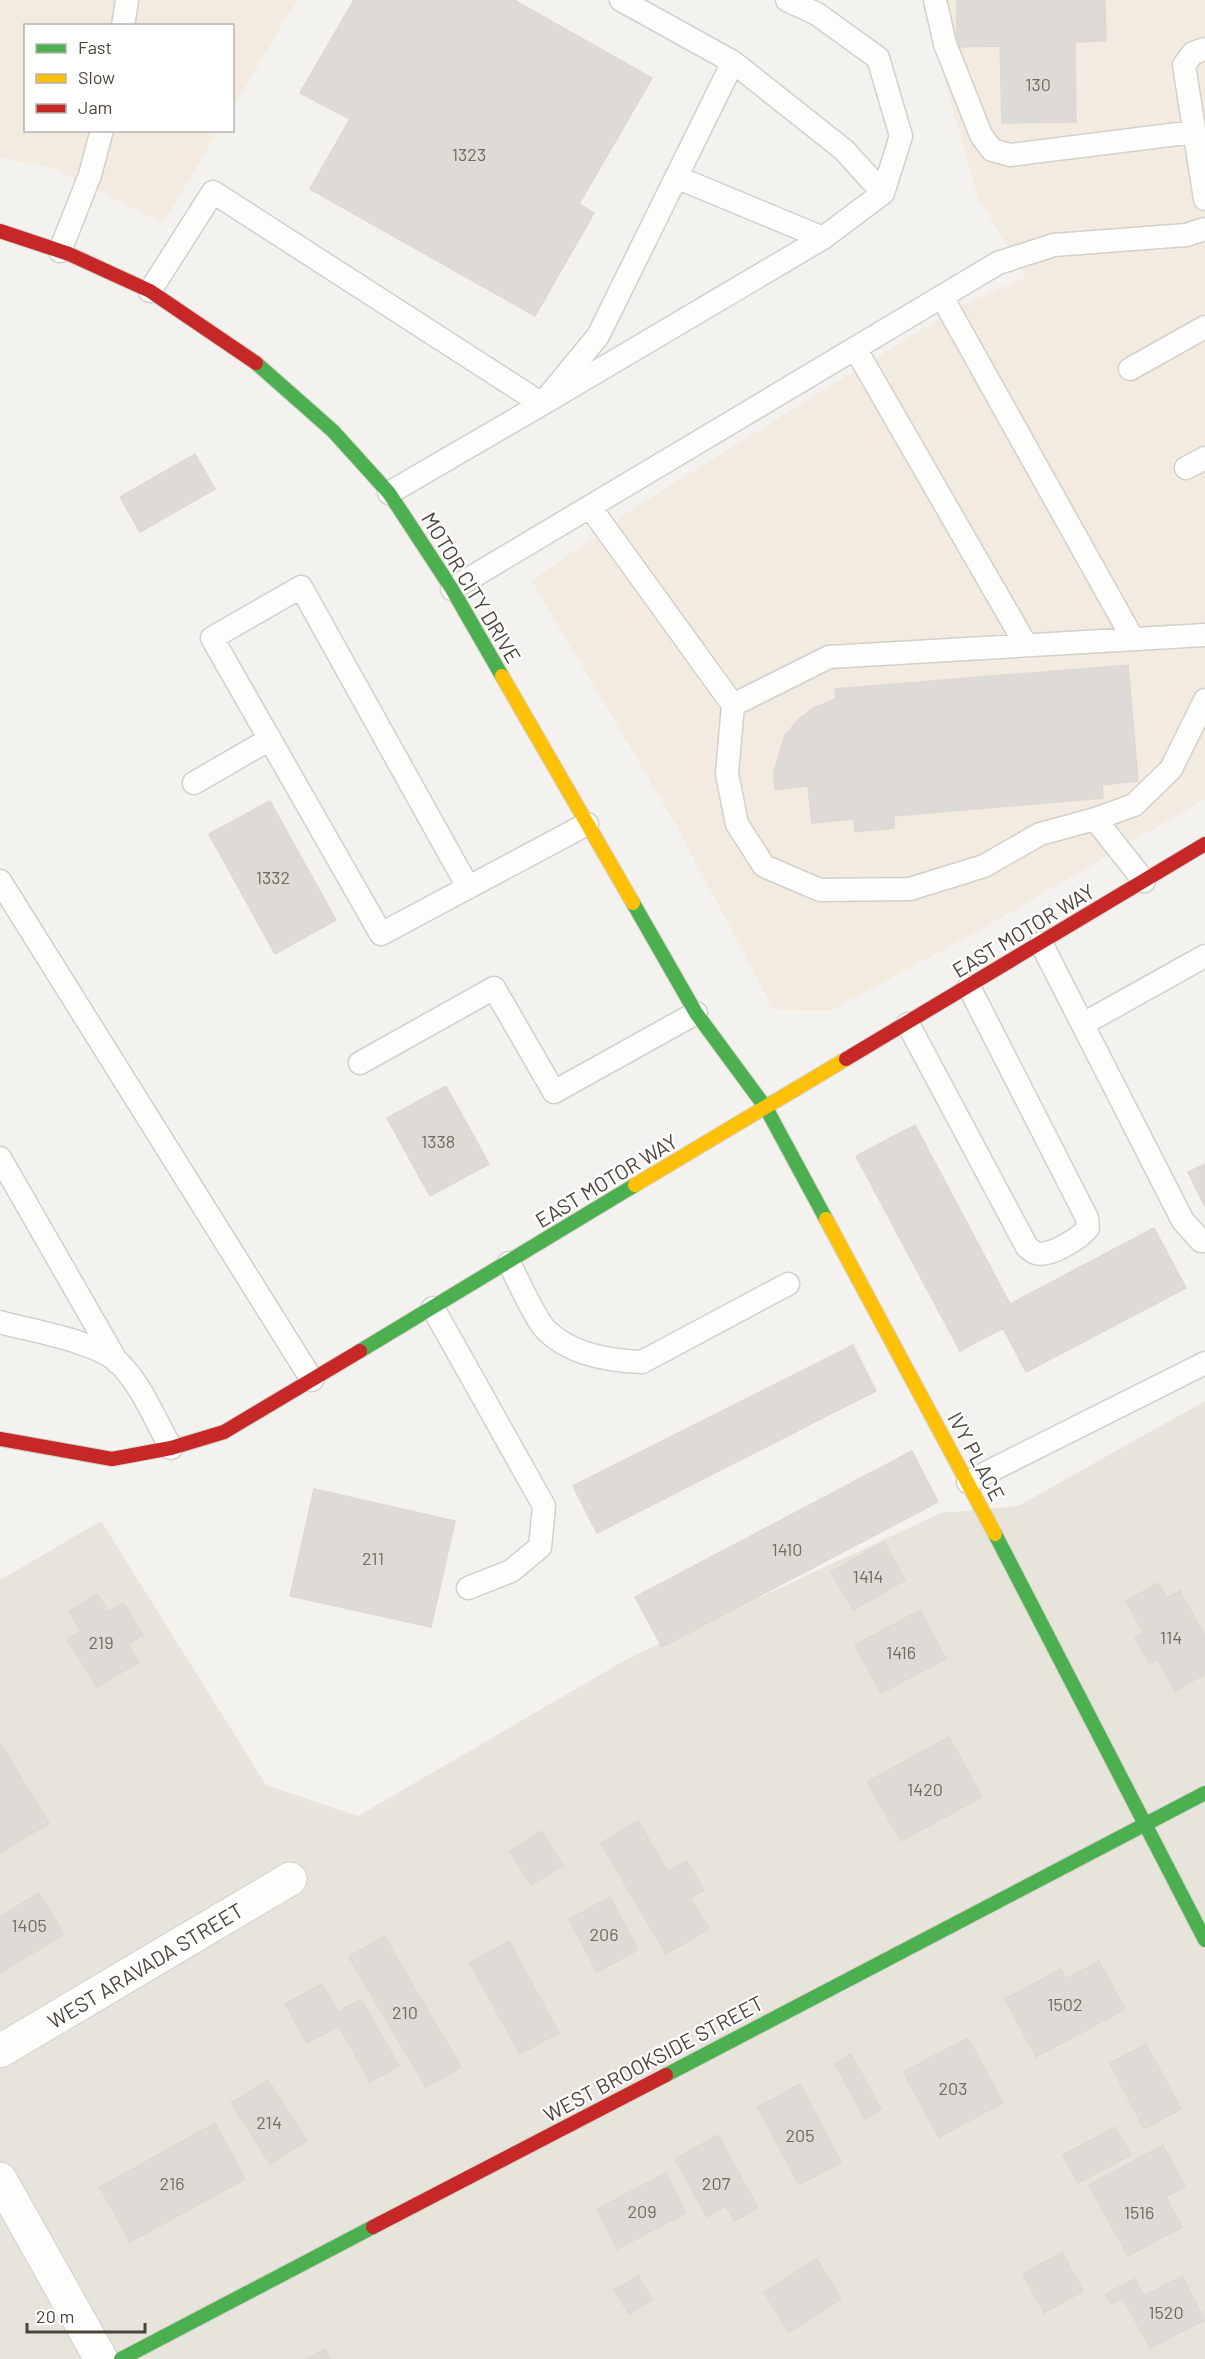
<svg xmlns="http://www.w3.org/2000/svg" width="1205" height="2359" font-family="Barlow,sans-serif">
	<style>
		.residential { fill: #e7e4dc }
		.commercial { fill: #f3ebdf }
		.building { fill: #dedbd6; stroke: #dcd9d4; stroke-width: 1.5 }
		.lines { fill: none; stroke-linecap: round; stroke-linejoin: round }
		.lane-casing { stroke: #d2d0cb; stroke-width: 25 }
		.street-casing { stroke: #d2d0cb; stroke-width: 35 }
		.fast-casing { stroke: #d3cfc5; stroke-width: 16 }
		.slow-casing { stroke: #d3cfc5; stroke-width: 16 }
		.jam-casing { stroke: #d3cfc5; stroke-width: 16 }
		.lane { stroke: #fdfdfc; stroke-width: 22 }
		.street { stroke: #fdfdfc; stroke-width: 33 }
		.fast { stroke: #4caf50; stroke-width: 14 }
		.slow { stroke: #ffc107; stroke-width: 14 }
		.jam { stroke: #c62828; stroke-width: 14 }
		.labels { text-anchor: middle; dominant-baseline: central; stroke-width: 4.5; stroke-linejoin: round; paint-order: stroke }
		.number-label { font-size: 18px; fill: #706a61 }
		.street-label { font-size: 21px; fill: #4b4439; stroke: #fff }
	</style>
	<rect width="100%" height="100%" fill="#f4f2ee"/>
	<path class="residential" d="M1205,1401v958h-1205v-779l101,-59 165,264 92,31 271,-158 312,-145 77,-7z"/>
	<path class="commercial" d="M0,0h297l-64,107 -1,-81h-206v104l192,1 -55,92 -109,-54 -54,-12z
		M922,0h283v799l-225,131 -150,81 -56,-1 -98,-185 -144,-244 102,-73 219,-136 109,-67 64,-28 -48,-79z"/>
	<path class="building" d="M354,0h160l138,78 -73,126 15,9 -59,103 -225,-127 40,-70 -50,-26z
		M957,0h148l1,41 -31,1 1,80 -74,1 -2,-77 -43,1z
		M195,454l20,35 -75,43 -20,-35z
		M1128,665l10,116 -36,4 1,13 -209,18v12l-39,4 -1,-13 -42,4 -4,-37 -33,4 -1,-19 11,-36 14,-16 15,-11 22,-9 -1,-10z
		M270,801l66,119 -61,34 -66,-120z
		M446,1086l43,78 -59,32 -43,-78z
		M915,1125l95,179 144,-76 32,60 -160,84 -23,-44 -43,23 -104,-195z
		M1205,1164v43l-17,-35z
		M853,1345l23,46 -279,142 -24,-47z
		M912,1451l26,51 -276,145 -27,-50z
		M314,1489l141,32 -24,106 -141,-31z
		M884,1542l21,38 -52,30 -22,-38z
		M1158,1583l9,15 13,-7 25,46v37l-30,17 -18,-32 -8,4 -14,-25 9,-5 -18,-32z
		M97,1594l11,18 15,-9 20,32 -15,10 11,17 -42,25 -30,-48 14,-8 -12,-19z
		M920,1610l26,49 -65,34 -26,-48z
		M949,1737l33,60 -81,44 -34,-59z
		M0,1743l49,80 -49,30z
		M638,1821l30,51 19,-11 17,29 -14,8 19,31 -43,25 -65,-111z
		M541,1831l22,34 -32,20 -21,-33z
		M39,1893l25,41 -64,39v-56z
		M610,1897l28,53 -41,22 -28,-53z
		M384,1936l77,131 -35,20 -77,-130z
		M509,1941l50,92 -39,21 -50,-91z
		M1099,1961l26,48 -89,48 -31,-58 56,-30 5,10z
		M322,1984l16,28 23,-13 38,67 -29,16 -31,-56 -32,17 -22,-39z
		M968,2038l35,65 -64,34 -36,-65z
		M1146,2044l35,65 -37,20 -34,-66z
		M851,2054l30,55 -16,10 -30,-55z
		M268,2080l39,61 -37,23 -39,-61z
		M800,2084l41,78 -42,23 -41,-78z
		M215,2123l30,56 -115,63 -30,-55z
		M1115,2127l16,28 -53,28 -15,-28z
		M718,2135l40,73 -24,13 -8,-15 -19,11 -32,-58z
		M1163,2145l22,41 -19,11 16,30 -54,29 -39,-71z
		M666,2173l20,40 -69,36 -20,-40z
		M1062,2252l21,39 -39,22 -21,-39z
		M817,2259l24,40 -52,33 -25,-40z
		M638,2276l14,24 -23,14 -15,-24z
		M1182,2276l23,44 -55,28 -27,-50 -12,6 -5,-10 29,-15 9,17z
		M325,2349l5,10h-24z"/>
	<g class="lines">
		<defs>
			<path id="lane" d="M935,0l10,44 36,91 11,15 18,5 184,-23
				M123,26l4,-26
				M1205,49l-12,4 -9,12 21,134
				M733,62l111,88 39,43
				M676,177l147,61
				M60,251l30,-76 12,-45
				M150,291l63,-99 329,212 281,-166 60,-45 18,-57 -23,-78 -61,-44 -30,-14
				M942,297l191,342
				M855,348l171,297
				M1130,369l75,-42
				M1186,468l19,-10
				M389,493l153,-89 56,-68 135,-274 -112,-62
				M590,507l143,198 96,-48 376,-22
				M452,589l546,-326 56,-18 132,-10 19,-6
				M733,705l-6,69 10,50 27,42 56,24 90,-1 74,-23 56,-32 55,-15 39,-14 37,-36 34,-69
				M194,783l76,-44
				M1095,819l49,62
				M0,881l312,499
				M468,887l-167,-300 -89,51 169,296 206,-110
				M1041,943l142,278 18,20h4
				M908,1024l119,223c3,2 5,5 9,6 13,5 44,-15 52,-25l-1,-10 -118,-231
				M1083,1024l122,-68
				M360,1063l134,-75 60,104 142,-79
				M0,1158l117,204
				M509,1263c8,15 27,58 38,68 24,23 63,30 95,31l146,-78
				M433,1308l111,198 -4,41 -29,24 -43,17
				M0,1322c32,9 95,19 118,40 24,23 37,58 53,86
				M968,1482l237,-119"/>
			<path id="street" d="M0,2051l290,-172
				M0,2179l101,180"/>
			<path id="fast" d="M256,363l77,68 56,62 63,96 50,87
				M633,903l63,110 70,95 60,111
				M360,1351l275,-166
				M995,1534l210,406
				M666,2075l539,-282
				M121,2359l252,-132"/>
			<path id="slow" d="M502,676l131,227
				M635,1185l211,-126
				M826,1219l169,315"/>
			<path id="jam" d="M0,231l69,23 81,37 106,72
				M846,1059l359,-215
				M0,1439l112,20 59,-11 53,-16 136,-81
				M373,2227l293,-152"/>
		</defs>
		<use href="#lane" class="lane-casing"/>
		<use href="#street" class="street-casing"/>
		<use href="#fast" class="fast-casing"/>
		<use href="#slow" class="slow-casing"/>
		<use href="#jam" class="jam-casing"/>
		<use href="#lane" class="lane"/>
		<use href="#street" class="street"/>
		<use href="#fast" class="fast"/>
		<use href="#slow" class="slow"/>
		<use href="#jam" class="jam"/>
	</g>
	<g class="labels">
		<g class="number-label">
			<text x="1038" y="84">130</text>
			<text x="469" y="154">1323</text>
			<text x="273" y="877">1332</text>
			<text x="438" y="1141">1338</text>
			<text x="787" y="1549">1410</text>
			<text x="373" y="1558">211</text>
			<text x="868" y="1576">1414</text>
			<text x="1171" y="1637">114</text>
			<text x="101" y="1642">219</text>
			<text x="901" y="1652">1416</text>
			<text x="925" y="1789">1420</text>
			<text x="29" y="1925">1405</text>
			<text x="604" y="1934">206</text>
			<text x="1065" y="2004">1502</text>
			<text x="405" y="2012">210</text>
			<text x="953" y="2088">203</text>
			<text x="269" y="2122">214</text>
			<text x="800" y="2135">205</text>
			<text x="172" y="2183">216</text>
			<text x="716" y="2183">207</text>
			<text x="642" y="2211">209</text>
			<text x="1139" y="2212">1516</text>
			<text x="1166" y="2312">1520</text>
		</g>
		<g class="street-label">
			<text transform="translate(472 587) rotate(59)">MOTOR CITY DRIVE</text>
			<text transform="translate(1023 930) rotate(-31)">EAST MOTOR WAY</text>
			<text transform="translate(606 1180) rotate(-31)">EAST MOTOR WAY</text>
			<text transform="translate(977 1456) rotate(62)">IVY PLACE</text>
			<text transform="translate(145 1965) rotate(-31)">WEST ARAVADA STREET</text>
			<text transform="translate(653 2058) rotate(-28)">WEST BROOKSIDE STREET</text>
		</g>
	</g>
	<rect x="24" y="24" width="210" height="108" fill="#ffffff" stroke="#b7b4b0" stroke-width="1.5"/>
	<rect x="36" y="44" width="30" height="9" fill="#4caf50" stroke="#b7b4b0" stroke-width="1.5"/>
	<text x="78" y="54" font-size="18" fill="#4b4439">Fast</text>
	<rect x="36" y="74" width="30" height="9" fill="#ffc107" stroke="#b7b4b0" stroke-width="1.5"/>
	<text x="78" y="84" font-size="18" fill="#4b4439">Slow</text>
	<rect x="36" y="104" width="30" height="9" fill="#c62828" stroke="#b7b4b0" stroke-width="1.5"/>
	<text x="78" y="114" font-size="18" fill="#4b4439">Jam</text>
	<path d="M27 2323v9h118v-9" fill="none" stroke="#4b4439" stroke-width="3"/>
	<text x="36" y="2323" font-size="18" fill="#4b4439" stroke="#ffffff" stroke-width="4.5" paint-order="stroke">20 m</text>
</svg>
